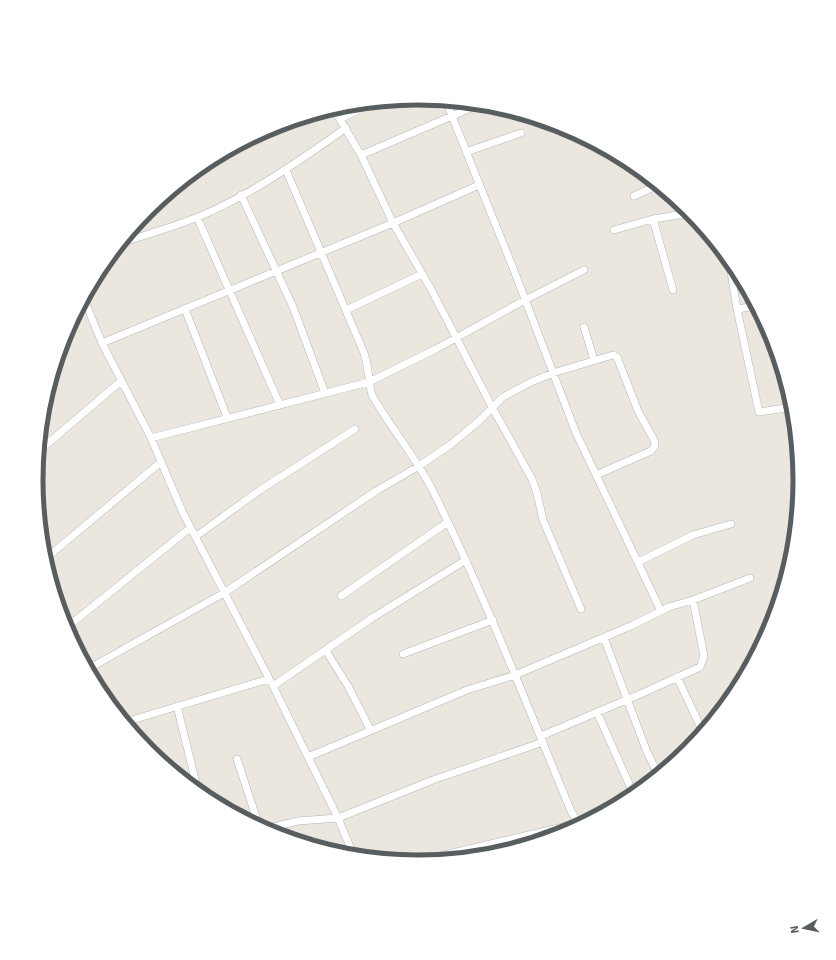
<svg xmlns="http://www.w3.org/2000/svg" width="836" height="960" font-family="Signika,sans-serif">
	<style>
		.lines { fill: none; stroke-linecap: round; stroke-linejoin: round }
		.street-casing { stroke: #b2b6ba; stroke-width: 8 }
		.street { stroke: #fff; stroke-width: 7 }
		.rim { fill: none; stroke: #585d60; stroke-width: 5 }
	</style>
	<rect width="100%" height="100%" fill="#ebe7df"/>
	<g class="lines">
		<defs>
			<path id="street" d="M446,101l69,172 61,160 85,178
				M333,108l28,47 32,68 38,66 61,118 40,72 5,14 6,27 38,89
				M340,119l32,-16
				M466,152l55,-19
				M361,155l119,-51
				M286,170l78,183c5,14 4,28 8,42 18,32 43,61 60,94 52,105 94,214 139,322l8,14
				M241,195l52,112 32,86
				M634,196l24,-11
				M197,217l83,188
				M653,219l20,71
				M614,230l39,-11 38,-6
				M120,243c26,-8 53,-16 78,-26 53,-22 101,-56 148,-89
				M729,259l8,50 22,103 34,-5
				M84,299l18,44 49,95 32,75 90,173 65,132 16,38
				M185,309l42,108
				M737,309l19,-3
				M346,310l76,-36
				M77,311l9,-7
				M584,327l10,33
				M102,343l291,-120 86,-38
				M151,438l218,-56 67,-33 89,-49 59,-30
				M39,451l82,-70
				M195,537l65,-47 95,-61
				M45,559l116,-97
				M638,562l55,-27 38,-11
				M341,596l107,-74
				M66,628l124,-100
				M604,638l43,114 11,22
				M326,651l22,35 23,45
				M403,654l90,-34
				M88,669l136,-76 152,-102 43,-25 31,-21 29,-24 24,-24 28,-15 22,-9 60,-18 4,2 21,54 16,29 1,6 -4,5 -55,24
				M677,677l26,55
				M273,686l99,-68 94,-58
				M177,706l21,85
				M597,712l37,83
				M125,722l144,-43
				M541,736l104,-44 55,-25 4,-11 -11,-56
				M308,757l159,-67 48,-15 118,-50 36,-18 24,-7 57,-22
				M237,759l22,67
				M265,829l33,-8 40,-3 95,-38 110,-38
				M414,862l149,-35 30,-10"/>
		</defs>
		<use href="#street" class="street-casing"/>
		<use href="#street" class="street"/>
	</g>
	<path d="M0 0H836V960H0ZM43 480a375 375 0 1 1 750 0a375 375 0 1 1-750 0Z" fill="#fff" fill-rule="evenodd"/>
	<path class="rim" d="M43 480a375 375 0 1 1 750 0a375 375 0 1 1-750 0Z"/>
	<g transform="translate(804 928) rotate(261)" stroke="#ffffff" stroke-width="3" paint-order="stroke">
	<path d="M0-3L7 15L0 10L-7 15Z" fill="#585d60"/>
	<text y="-6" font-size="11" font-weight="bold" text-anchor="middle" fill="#585d60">N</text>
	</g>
</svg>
